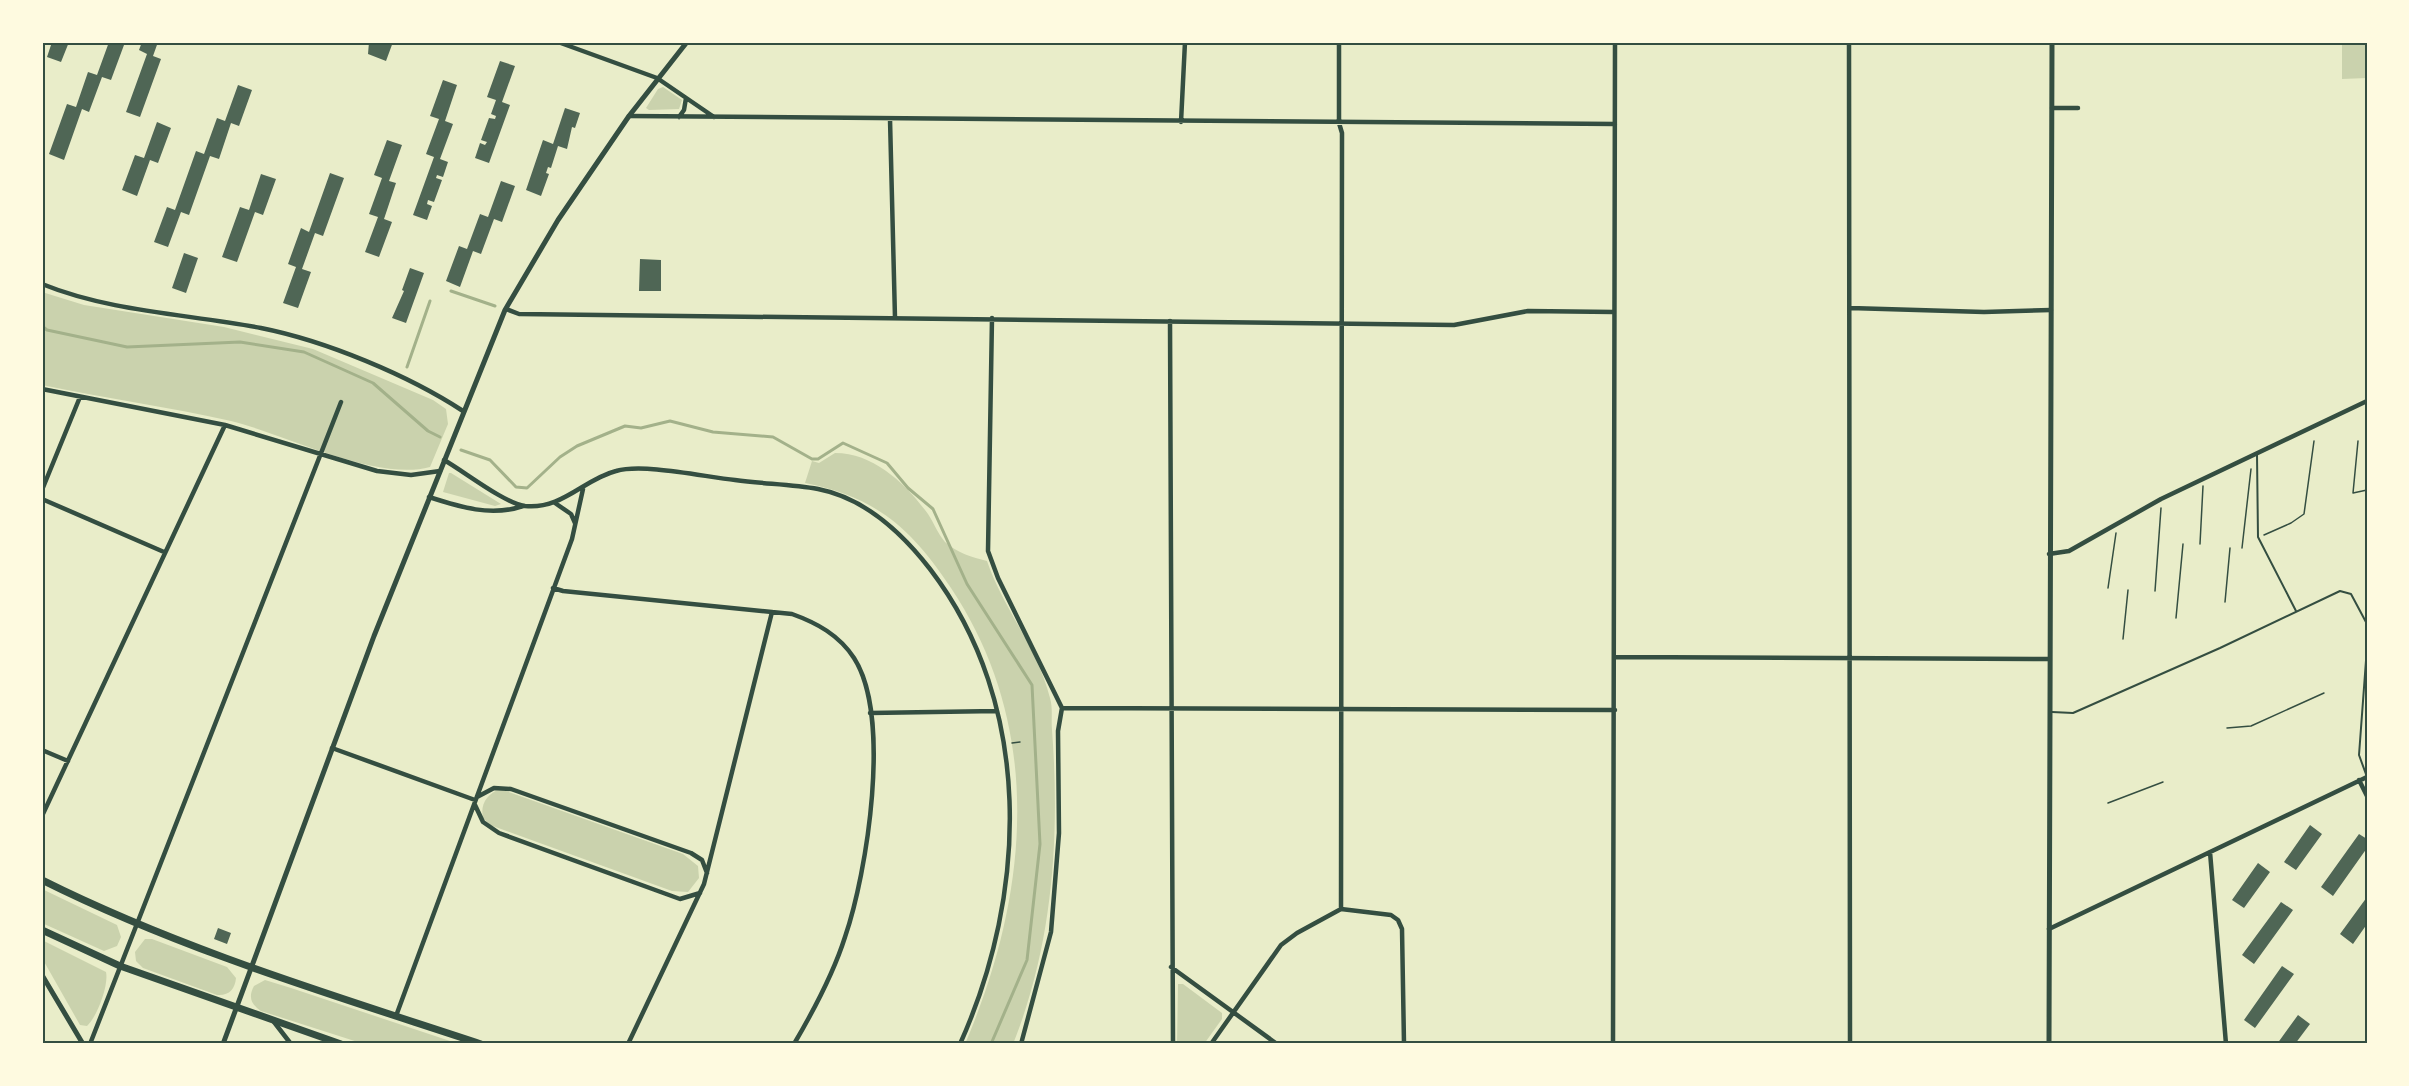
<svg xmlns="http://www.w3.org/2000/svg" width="2409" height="1086" font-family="'Work Sans',sans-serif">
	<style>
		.green { fill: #cad2ad }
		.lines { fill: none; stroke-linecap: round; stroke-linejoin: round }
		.stream { stroke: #a3b18a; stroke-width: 3 }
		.building { fill: #4f6655 }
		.path { stroke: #344e41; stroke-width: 1.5 }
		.service { stroke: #344e41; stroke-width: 2 }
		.minor { stroke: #344e41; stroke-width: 4.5 }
		.tertiary { stroke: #344e41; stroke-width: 5 }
		.primary { stroke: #344e41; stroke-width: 7 }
		.neatline { fill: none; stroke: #344e41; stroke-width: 2 }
	</style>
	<rect width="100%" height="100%" fill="#e9edc9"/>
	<path class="green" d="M2342,42h25v36l-25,1z
		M663,87l19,13 -3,9 -30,1 -3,-2 12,-19z
		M42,292l42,13 140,22 89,22 120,51 13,9 2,15 -18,43c-53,15 -145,-33 -199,-46 -62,-14 -126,-23 -189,-36z
		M835,453c39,0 71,31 93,61 6,9 10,20 17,28 12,11 27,15 42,19 16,47 51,88 63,137 3,10 1,21 2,32 8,106 1,214 -39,314h-48c64,-149 80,-315 -14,-456 -40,-60 -75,-91 -146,-105l7,-22 7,2z
		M449,473h2l50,31 -6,2 -52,-14z
		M500,789l183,65 15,12 1,12 -11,14 -16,-1 -182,-66 -7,-7c-3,-14 4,-24 17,-29z
		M42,889l75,36 4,12 -4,9 -13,5 -62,-28z
		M145,939h7l75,28 9,11c-1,11 -7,18 -19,17l-74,-27 -7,-7 -1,-9z
		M42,940l64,32c3,13 -9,45 -19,54l-7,-1 -38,-67z
		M265,980l26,8 168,56h-95l-103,-33c-10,-7 -13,-14 -7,-25z
		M1178,984h5l39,29v6l-18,25h-27z"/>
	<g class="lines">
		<path class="stream" d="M451,291l44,15
			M42,326l5,4 80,17 113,-5 64,10 69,31 55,48 12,6
			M407,367l23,-66
			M461,450l29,10 26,27 11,1 33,-31 17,-11 48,-20 16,2 29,-7 43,11 60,5 39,22h6l25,-16 44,20 21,25 25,21 34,75 65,101 8,159 -13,116 -36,84"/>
	</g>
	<path class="building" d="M52,42h17l-8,20 -14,-5z
		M109,42l15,3 -13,35 -9,-3 -13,35 -7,-3 -18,51 -15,-6 18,-50 9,3 12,-35 9,3z
		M142,42h16l-5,14 8,3 -21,58 -14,-5 21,-58 -8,-4z
		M369,42h24l-7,19 -18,-7z
		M500,61l15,5 -13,36 8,3 -21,58 -14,-5 5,-15 5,2 2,-3 -6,-2 8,-22 6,1 1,-3 -5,-2 5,-14 -9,-3z
		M443,80l14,5 -12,36 8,3 -13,35 8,3 -5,15 -6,-2 -1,3 6,2 -8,22 -6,-2 -1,4 5,2 -5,14 -14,-5 21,-58 -8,-3 13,-35 -9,-3z
		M238,85l14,5 -13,36 -8,-3 -12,36 -9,-3 -21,59 -8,-3 -13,35 -14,-5 13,-35 8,3 21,-59 8,3 13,-36 8,3z
		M565,108l15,5 -5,15 -3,-1 -5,22 -9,-3 -7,22 -3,-1 -2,6 3,1 -8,22 -15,-6 17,-50 10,4z
		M157,122l14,6 -13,35 -8,-3 -13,36 -15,-6 13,-35 9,3z
		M387,140l15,5 -13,36 7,2 -12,36 8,3 -13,35 -14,-5 13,-35 -9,-3 13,-36 -8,-3z
		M330,173l14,5 -21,58 -8,-3 -13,36 9,3 -13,36 -15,-5 13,-36 -8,-3 13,-36 8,4z
		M261,174l15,5 -13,36 -8,-3 -18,50 -15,-5 18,-50 9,3z
		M501,181l14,5 -13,36 -8,-3 -13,35 -8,-3 -13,36 -14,-6 13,-35 8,3 13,-35 8,3z
		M184,253l14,5 -12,35 -14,-5z
		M640,259l21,1v31h-22z
		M410,268l14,5 -18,50 -14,-5 12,-27 -2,-1z
		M2310,825l12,9 -26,36 -12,-8z
		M2359,834l8,5v9l-34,48 -12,-9z
		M2258,863l12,9 -26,36 -12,-8z
		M2367,897v27l-14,20 -13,-10z
		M2281,902l12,8 -39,54 -12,-9z
		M218,928l13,5 -4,11 -13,-5z
		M2282,966l12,8 -39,54 -11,-8z
		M2298,1015l12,9 -15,20h-18z"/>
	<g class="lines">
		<path class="path" d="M2358,441l-5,52 14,-3
			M2264,535l27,-12 13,-9 10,-73
			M2200,544l3,-58
			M2242,548l9,-79
			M2108,588l8,-55
			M2155,591l6,-83
			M2225,602l5,-54
			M2176,618l7,-74
			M2123,639l5,-49
			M2227,728l24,-2 73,-33
			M1012,743l8,-1
			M2108,803l55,-21"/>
		<path class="service" d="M2257,455l1,82 38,74
			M2052,712l21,1 147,-65 120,-57 11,3 16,30
			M2367,777l-8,-22 8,-108"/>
		<path class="minor" d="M558,42l99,36 57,39
			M1339,42v81l3,10 -1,776
			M1849,42l1,1002
			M2052,108h26
			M629,116l986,8
			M679,117l5,-7 2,-12
			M890,119l5,199
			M1181,122l4,-80
			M42,284c69,28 146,30 219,44 65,13 147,47 202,83
			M1850,308l134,4 67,-2
			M506,309l13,5 935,11 74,-14 86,1
			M992,318l-4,233 10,27 64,130 -4,23 1,102 -8,99 -30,112
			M1170,321l3,723
			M42,389l183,36 152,46 34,4 29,-4
			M444,460c21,12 60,43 81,46 37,4 59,-27 91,-35 28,-8 89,6 119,9 28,4 56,4 83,9 47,9 84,44 112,80 104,136 98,324 30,475
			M42,490l38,-93
			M429,497c31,10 62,20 94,9
			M42,499l122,53
			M555,503l16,11 4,9
			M2049,554l20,-3 92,-52 206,-98
			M553,588l10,3 229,23c25,9 47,21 62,44 38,59 13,215 -9,279 -12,38 -31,73 -51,107
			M1615,657l434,2
			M1062,708l553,2
			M870,713l127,-2
			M332,748l143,52
			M42,750l26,11
			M2359,780l8,16
			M477,797l17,-9 17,1 180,64 11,7 5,13
			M475,805l8,17 16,11 181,66 20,-6
			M42,816l183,-391
			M2210,852l16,192
			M2049,929l318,-152
			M1171,967l106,77
			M396,1016l176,-477 11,-50
			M274,1022l17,22
			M90,1044l251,-642
			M628,1044l76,-160 68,-272
			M1211,1044l70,-99 16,-12 44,-24 50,6 7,5 4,9 2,115
			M1613,1044l2,-1002"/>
		<path class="tertiary" d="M42,975l41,69
			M223,1044l151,-408 131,-326 53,-90 71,-104 58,-74
			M2049,1044l3,-1002"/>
		<path class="primary" d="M42,880c140,70 291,115 439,164
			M42,930l78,36 221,78"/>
	</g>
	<rect width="2409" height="1086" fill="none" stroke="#fefae0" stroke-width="87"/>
	<rect x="44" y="44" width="2322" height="998" class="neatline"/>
</svg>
